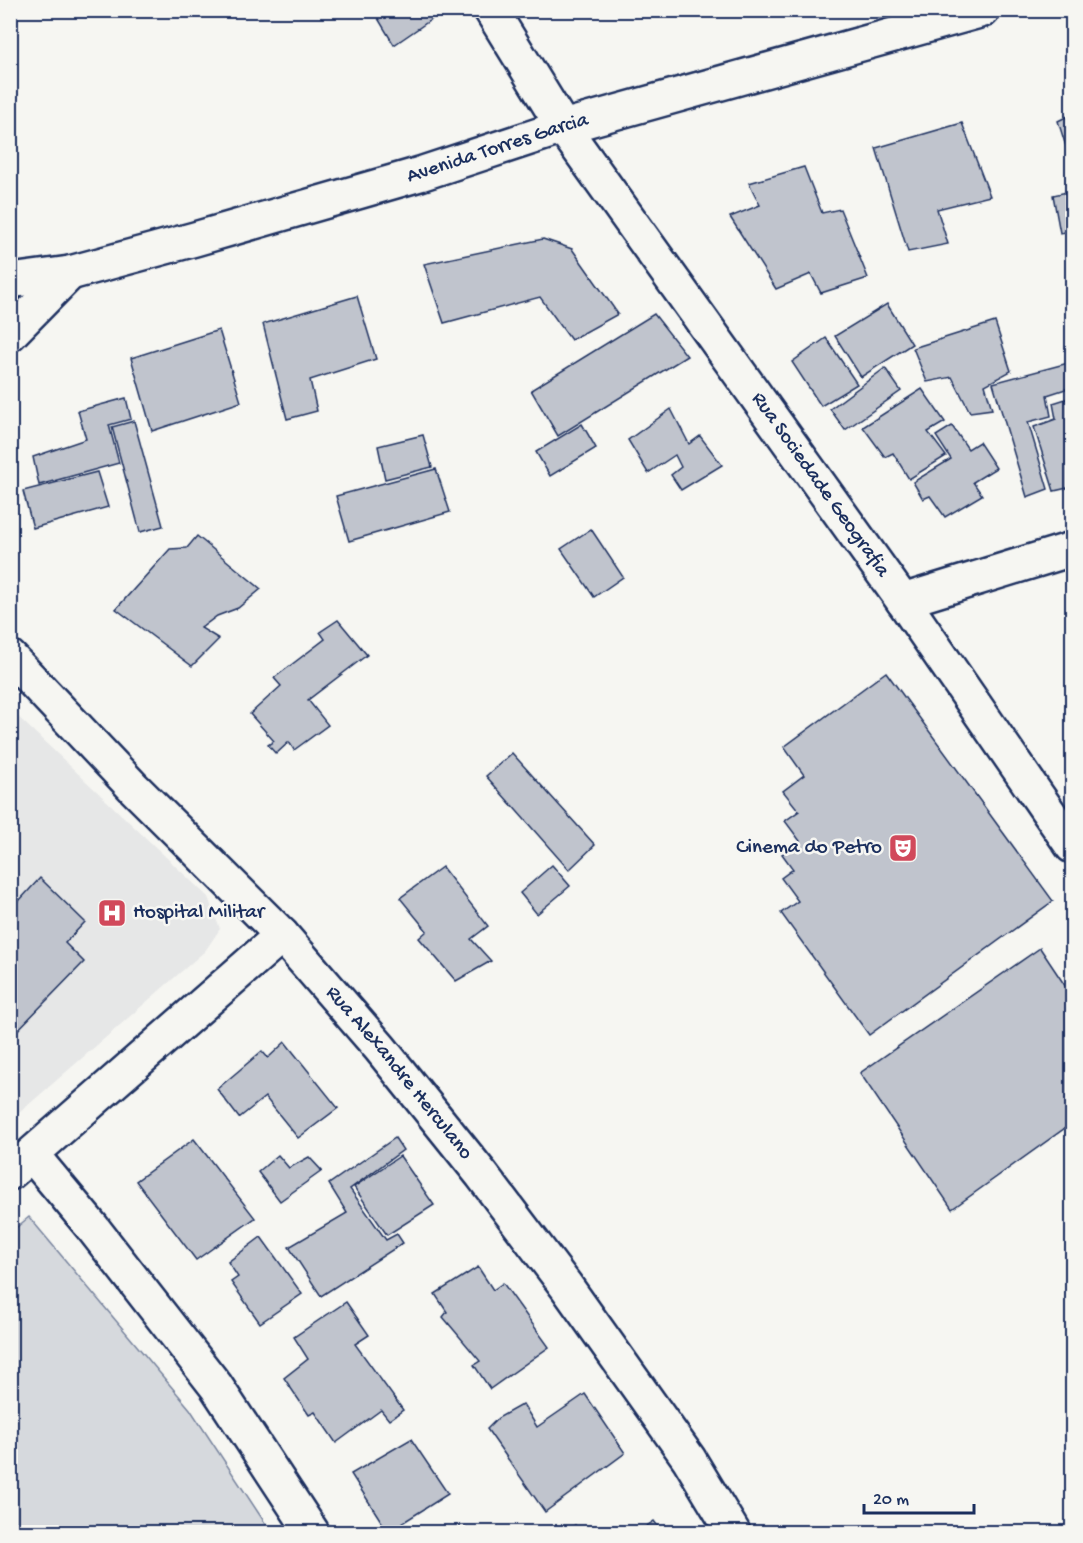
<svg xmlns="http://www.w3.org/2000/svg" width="1083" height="1543" font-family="'Gochi Hand',sans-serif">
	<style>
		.built { fill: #e6e7e7 }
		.green { fill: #d6d9dd; stroke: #78849e; stroke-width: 1.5 }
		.building { fill: #c0c4cd; stroke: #1b2f5e; stroke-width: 1.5 }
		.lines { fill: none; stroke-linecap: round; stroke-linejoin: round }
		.minor-casing { stroke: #1b2f5e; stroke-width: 38 }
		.major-casing { stroke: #1b2f5e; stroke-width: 38 }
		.minor { stroke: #f6f6f2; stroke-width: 33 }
		.major { stroke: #f6f6f2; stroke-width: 33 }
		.labels { text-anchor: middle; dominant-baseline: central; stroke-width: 5; stroke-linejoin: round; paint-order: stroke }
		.street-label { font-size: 21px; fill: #1b2f5e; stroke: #f6f6f2 }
		.poi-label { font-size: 21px; fill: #1b2f5e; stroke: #f6f6f2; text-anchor: end }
	</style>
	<rect width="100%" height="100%" fill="#f6f6f2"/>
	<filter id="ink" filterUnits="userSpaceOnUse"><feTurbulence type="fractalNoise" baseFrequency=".0167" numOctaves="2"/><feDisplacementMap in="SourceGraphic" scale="12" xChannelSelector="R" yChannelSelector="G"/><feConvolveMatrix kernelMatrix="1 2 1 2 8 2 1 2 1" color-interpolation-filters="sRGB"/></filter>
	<g filter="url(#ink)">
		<path class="built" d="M 10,709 L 208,897 L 220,929 L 205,951 L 11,1120 Z"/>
		<path class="green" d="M 29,1217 L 190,1409 L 271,1532 L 11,1532 L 11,1232 Z"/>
		<g class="building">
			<path d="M 373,10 L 445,10 L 394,45 Z"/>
			<path d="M 1072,114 L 1072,155 L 1069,156 L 1058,121 Z"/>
			<path d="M 962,123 L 990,196 L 937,209 L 948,244 L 908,252 L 876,148 Z"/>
			<path d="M 804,167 L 822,213 L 840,209 L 868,278 L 821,293 L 811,274 L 776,289 L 730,217 L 760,205 L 749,183 Z"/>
			<path d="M 1072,191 L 1072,231 L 1060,233 L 1053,195 Z"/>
			<path d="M 543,239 L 572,249 L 618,314 L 571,340 L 540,297 L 444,323 L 424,264 Z"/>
			<path d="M 357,296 L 376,359 L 310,380 L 317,411 L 287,419 L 263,324 Z"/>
			<path d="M 887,304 L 912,344 L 861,377 L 835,336 Z"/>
			<path d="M 654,314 L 687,356 L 558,436 L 531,390 Z"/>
			<path d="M 995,322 L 1011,371 L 985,385 L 992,409 L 970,412 L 952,377 L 927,382 L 913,348 Z"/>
			<path d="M 219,330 L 241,402 L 152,431 L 131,358 Z"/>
			<path d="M 826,338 L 857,384 L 821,406 L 792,362 Z"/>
			<path d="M 1072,362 L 1072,387 L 1047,395 L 1051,416 L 1028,422 L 1048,489 L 1027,497 L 993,383 Z"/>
			<path d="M 885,368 L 901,391 L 845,430 L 830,409 Z"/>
			<path d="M 922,389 L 945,422 L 928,432 L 946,456 L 909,479 L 893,453 L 885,457 L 863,427 Z"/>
			<path d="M 1072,397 L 1072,487 L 1054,491 L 1034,427 L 1056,419 L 1053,403 Z"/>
			<path d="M 126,398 L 131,419 L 109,425 L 119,463 L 39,485 L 33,457 L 86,439 L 78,411 Z"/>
			<path d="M 671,409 L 689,444 L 700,436 L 722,465 L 681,490 L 671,475 L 681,467 L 675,455 L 648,473 L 628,440 Z"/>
			<path d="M 134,421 L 163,526 L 140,532 L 112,427 Z"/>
			<path d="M 582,424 L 596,448 L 550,476 L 536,452 Z"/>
			<path d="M 952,426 L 968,449 L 979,442 L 996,468 L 973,482 L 982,495 L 945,517 L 930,496 L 923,499 L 913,482 L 951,459 L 936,436 Z"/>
			<path d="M 423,435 L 432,467 L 385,479 L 378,446 Z"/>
			<path d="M 436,469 L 450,512 L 349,541 L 336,496 Z"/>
			<path d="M 97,472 L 108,507 L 33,528 L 23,491 Z"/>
			<path d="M 591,529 L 623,577 L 594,597 L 561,549 Z"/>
			<path d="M 197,536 L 261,589 L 238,608 L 217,616 L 201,628 L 219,639 L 192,666 L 116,609 L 170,549 L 187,548 Z"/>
			<path d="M 338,620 L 367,655 L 308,700 L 328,725 L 294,750 L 289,742 L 276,754 L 268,745 L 274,741 L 250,714 L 281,686 L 274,678 L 325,639 L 320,632 Z"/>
			<path d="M 886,672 L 1053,901 L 869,1035 L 781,913 L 798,901 L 781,878 L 793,869 L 782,854 L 800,841 L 785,821 L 799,811 L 783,791 L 804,775 L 784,747 Z"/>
			<path d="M 512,753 L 595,845 L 569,870 L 486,776 Z"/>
			<path d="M 552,865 L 570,886 L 537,914 L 520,893 Z"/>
			<path d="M 442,867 L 488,926 L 471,939 L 491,961 L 456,981 L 419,938 L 427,931 L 400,898 Z"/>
			<path d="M 40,878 L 85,922 L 65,943 L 84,962 L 10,1038 L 10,892 L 19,901 Z"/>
			<path d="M 1040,948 L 1072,996 L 1072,1123 L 952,1209 L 860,1073 Z"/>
			<path d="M 285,1042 L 338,1108 L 298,1138 L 265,1097 L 239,1118 L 217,1089 L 262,1051 L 268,1058 Z"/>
			<path d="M 395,1138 L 403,1150 L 350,1189 L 386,1240 L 397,1234 L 403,1243 L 321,1296 L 289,1247 L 347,1213 L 329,1184 Z"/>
			<path d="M 194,1139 L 255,1218 L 196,1260 L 136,1181 Z"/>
			<path d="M 278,1155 L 289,1168 L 309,1157 L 322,1171 L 280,1201 L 258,1172 Z"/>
			<path d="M 400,1156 L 434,1205 L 387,1235 L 354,1187 Z"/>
			<path d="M 261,1237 L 302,1294 L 260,1323 L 231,1282 L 238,1277 L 228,1262 Z"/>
			<path d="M 478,1267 L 493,1290 L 503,1283 L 549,1347 L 490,1389 L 474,1365 L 480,1361 L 443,1317 L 447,1312 L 435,1294 Z"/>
			<path d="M 346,1302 L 369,1335 L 355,1344 L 403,1410 L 389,1420 L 381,1410 L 336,1443 L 315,1412 L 309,1415 L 284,1378 L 308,1359 L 294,1337 Z"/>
			<path d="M 585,1394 L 625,1453 L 545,1512 L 487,1429 L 498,1418 L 523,1404 L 537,1427 Z"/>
			<path d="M 411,1439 L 448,1494 L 388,1532 L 351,1474 Z"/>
			<path d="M 654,1521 L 662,1532 L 638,1532 Z"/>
			<path d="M 575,1525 L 580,1532 L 563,1532 Z"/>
		</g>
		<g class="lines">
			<g class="minor-casing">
				<g id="minor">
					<path id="s1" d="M 491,10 L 563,127 L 903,601 L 1072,846"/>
					<path d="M 903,601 L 1072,549"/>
					<path d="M 32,1155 L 92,1227 L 216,1386 L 312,1532"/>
					<path d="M 10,1173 L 282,935"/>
				</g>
			</g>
			<g class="major-casing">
				<g id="major">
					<path id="s2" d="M 10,281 L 70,273 L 195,239 L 420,174 L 563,127 L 983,10"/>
					<path d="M 10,334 L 70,273"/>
					<path id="s3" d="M 10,657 L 134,788 L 282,935 L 380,1048 L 482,1175 L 566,1286 L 689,1459 L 733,1532"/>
				</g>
			</g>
			<use href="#minor" class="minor"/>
			<use href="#major" class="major"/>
		</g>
	</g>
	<defs>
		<g id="theatre-square" transform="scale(1.5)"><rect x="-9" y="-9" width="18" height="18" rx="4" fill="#d1495b" stroke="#f6f6f2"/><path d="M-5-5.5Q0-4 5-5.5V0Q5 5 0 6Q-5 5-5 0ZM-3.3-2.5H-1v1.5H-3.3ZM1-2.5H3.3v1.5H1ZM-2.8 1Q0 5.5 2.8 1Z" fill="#fff"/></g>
		<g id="hospital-square" transform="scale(1.5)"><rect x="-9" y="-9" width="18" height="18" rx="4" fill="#d1495b" stroke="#f6f6f2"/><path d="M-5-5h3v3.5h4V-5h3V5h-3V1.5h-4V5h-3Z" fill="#fff"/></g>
	</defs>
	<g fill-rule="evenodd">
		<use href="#theatre-square" x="903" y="848"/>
		<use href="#hospital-square" x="112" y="913"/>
	</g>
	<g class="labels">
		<g class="street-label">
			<text stroke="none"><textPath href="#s2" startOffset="506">Avenida Torres Garcia</textPath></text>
			<text stroke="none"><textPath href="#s1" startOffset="578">Rua Sociedade Geografia</textPath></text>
			<text stroke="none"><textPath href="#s3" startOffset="570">Rua Alexandre Herculano</textPath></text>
		</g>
		<g class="poi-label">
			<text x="882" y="848">Cinema do Petro</text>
			<text x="133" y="913" text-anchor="start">Hospital Militar</text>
		</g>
	</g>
	<rect width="1083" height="1543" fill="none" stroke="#f6f6f2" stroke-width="36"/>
	<rect x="18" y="18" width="1047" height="1507" fill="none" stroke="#1b2f5e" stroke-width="2" filter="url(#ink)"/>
	<path d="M864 1504v9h110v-9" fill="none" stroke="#1b2f5e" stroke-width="3"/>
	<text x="873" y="1504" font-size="18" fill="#1b2f5e" stroke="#f6f6f2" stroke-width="4.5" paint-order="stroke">20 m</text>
</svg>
